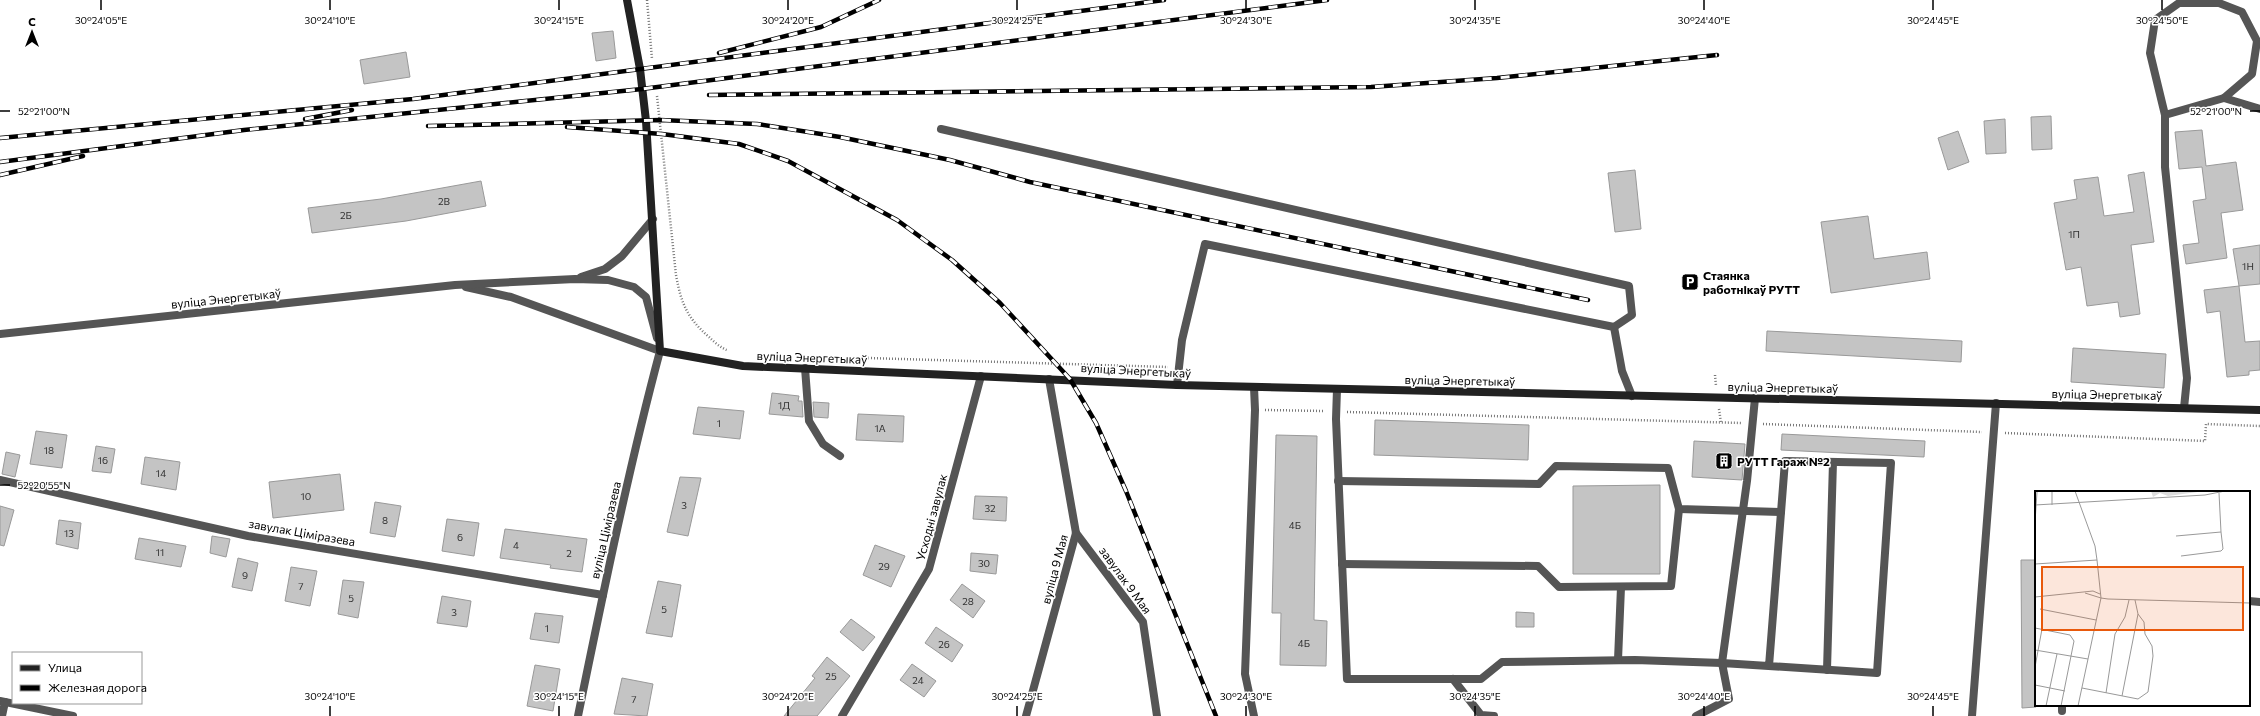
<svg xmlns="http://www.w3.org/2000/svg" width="2260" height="716" font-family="Commissioner,sans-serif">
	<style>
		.building { fill: #c4c4c4; stroke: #999 }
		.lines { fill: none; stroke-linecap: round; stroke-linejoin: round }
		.path { stroke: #777; stroke-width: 2.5; stroke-dasharray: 1 2; stroke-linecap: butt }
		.service { stroke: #555; stroke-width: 8 }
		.minor { stroke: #555; stroke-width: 8 }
		.tertiary { stroke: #555; stroke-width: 8 }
		.secondary { stroke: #222; stroke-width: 8 }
		.rail-casing { stroke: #000; stroke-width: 4.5 }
		.rail { stroke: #fff; stroke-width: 3; stroke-dasharray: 9; stroke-linecap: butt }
		.ticks { fill: none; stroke: #000; stroke-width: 1.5 }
		.labels { text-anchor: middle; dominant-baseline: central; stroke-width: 3; stroke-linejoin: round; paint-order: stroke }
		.number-label { font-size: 10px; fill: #313131 }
		.poi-label { font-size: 12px; font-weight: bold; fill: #000; stroke: #fff; text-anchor: start }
		.street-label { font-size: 12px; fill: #000; stroke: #fff }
		.inset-road { fill: none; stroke: #999; stroke-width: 1 }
		.view { fill: #e8590c; fill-opacity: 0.15; stroke: #e8590c; stroke-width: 2 }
		.inset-edge { fill: none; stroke: #000; stroke-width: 2 }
		.ticks-label { font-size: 10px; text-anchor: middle; fill: #000; stroke: #fff; stroke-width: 3; stroke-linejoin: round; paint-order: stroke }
	</style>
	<rect width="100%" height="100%" fill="#fff"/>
	<g class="building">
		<path d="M 613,31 L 616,58 L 596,61 L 592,33 Z"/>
		<path d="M 406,52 L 410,77 L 364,84 L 360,60 Z"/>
		<path d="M 2051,116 L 2052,149 L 2032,150 L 2031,117 Z"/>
		<path d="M 2005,119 L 2006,153 L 1986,154 L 1984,121 Z"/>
		<path d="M 2202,130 L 2206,166 L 2236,162 L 2243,210 L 2221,213 L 2227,258 L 2186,264 L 2183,245 L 2199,243 L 2193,201 L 2206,199 L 2202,167 L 2179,169 L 2175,132 Z"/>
		<path d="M 1958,131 L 1969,162 L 1948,170 L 1938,138 Z"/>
		<path d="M 1635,170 L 1641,229 L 1615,232 L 1608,173 Z"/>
		<path d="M 2144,172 L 2154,242 L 2131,245 L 2140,314 L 2120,317 L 2118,302 L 2087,306 L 2081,267 L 2066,270 L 2054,203 L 2077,199 L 2074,180 L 2098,177 L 2104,216 L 2134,212 L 2128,175 Z"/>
		<path d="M 481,181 L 486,206 L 406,221 L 312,233 L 308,208 L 381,199 Z"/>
		<path d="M 1868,216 L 1874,259 L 1927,252 L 1930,279 L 1831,293 L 1821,222 Z"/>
		<path d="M 2260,245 L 2260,284 L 2239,286 L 2233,249 Z"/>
		<path d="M 2239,286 L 2245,342 L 2260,341 L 2260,370 L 2249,371 L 2249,375 L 2227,377 L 2220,311 L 2207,313 L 2204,290 Z"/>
		<path d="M 1767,331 L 1962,341 L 1961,362 L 1766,351 Z"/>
		<path d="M 2073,348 L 2166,354 L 2164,388 L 2071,382 Z"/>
		<path d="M 772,393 L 799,396 L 798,401 L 802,401 L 803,417 L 769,414 Z"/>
		<path d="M 813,402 L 829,403 L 828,418 L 814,417 Z"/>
		<path d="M 698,407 L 744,411 L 740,439 L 693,434 Z"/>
		<path d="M 858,414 L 904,416 L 903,442 L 856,440 Z"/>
		<path d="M 1375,420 L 1529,425 L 1528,460 L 1374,455 Z"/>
		<path d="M 36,431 L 67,435 L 62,468 L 30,464 Z"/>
		<path d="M 1782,434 L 1925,441 L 1924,457 L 1781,450 Z"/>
		<path d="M 1276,435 L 1317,436 L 1314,620 L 1327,621 L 1326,666 L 1280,665 L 1281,613 L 1272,613 Z"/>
		<path d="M 1694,441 L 1745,444 L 1742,480 L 1692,477 Z"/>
		<path d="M 96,446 L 115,449 L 111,473 L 92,471 Z"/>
		<path d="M 6,452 L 20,455 L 15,477 L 2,474 Z"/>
		<path d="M 145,457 L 180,462 L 176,490 L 141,484 Z"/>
		<path d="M 340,474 L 344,510 L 273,518 L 269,482 Z"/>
		<path d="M 680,477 L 701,478 L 688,536 L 667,532 Z"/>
		<path d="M 1660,485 L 1660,574 L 1573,574 L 1573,486 Z"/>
		<path d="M 975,496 L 1007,497 L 1006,521 L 973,519 Z"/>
		<path d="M 375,502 L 401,506 L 395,537 L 370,533 Z"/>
		<path d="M 0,506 L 14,510 L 4,546 L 0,545 Z"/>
		<path d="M 447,519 L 479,523 L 474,556 L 442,551 Z"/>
		<path d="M 59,520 L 81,523 L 78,549 L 56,544 Z"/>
		<path d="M 505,529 L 587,539 L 582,572 L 550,568 L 551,565 L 500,558 Z"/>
		<path d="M 212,536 L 230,539 L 226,557 L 210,553 Z"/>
		<path d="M 139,538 L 186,546 L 181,567 L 135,559 Z"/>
		<path d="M 875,545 L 905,556 L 891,587 L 863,575 Z"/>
		<path d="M 971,553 L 998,555 L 996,574 L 970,571 Z"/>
		<path d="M 238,558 L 258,563 L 252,591 L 232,587 Z"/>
		<path d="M 2021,560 L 2036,560 L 2036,707 L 2022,708 Z"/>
		<path d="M 291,567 L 317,571 L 310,606 L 285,601 Z"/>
		<path d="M 343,580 L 364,582 L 358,618 L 338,614 Z"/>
		<path d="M 658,581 L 681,585 L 672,637 L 646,633 Z"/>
		<path d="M 962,584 L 985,601 L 973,618 L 950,600 Z"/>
		<path d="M 442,596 L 471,601 L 467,627 L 437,623 Z"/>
		<path d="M 1516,612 L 1534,613 L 1534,627 L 1516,627 Z"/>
		<path d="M 535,613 L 563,616 L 559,643 L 530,639 Z"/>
		<path d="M 851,619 L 875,637 L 863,651 L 840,632 Z"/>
		<path d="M 936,627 L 963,645 L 952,662 L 925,643 Z"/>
		<path d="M 827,657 L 850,676 L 817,716 L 784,716 L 815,678 L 812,676 Z"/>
		<path d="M 912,664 L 936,681 L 924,697 L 900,680 Z"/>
		<path d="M 535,665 L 560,669 L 553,711 L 527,706 Z"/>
		<path d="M 622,678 L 653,684 L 647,716 L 614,714 Z"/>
	</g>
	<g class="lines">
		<g class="path">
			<path d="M 647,0 L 652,59"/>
			<path d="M 657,96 L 676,275 C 681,303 687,318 709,337 C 714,342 721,348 727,350"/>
			<path d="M 868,358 L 1168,367"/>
			<path d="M 1715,375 L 1716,386"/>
			<path d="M 1719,409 L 1721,423"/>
			<path d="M 1265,410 L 1324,411"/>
			<path d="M 1347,412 L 1742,423"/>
			<path d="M 1763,424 L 1982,432"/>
			<path d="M 2005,433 L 2205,441 L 2206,424 L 2260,426"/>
		</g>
		<g class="service">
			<path d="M 2224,98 L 2260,109"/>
			<path d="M 2165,115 L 2150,53 L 2155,20 L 2179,3 L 2219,3 L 2242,12 L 2257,41 L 2252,74 L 2224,98 L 2165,115 L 2165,167 L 2187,378 L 2184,408"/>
			<path d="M 941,129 L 1629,286 L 1632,315 L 1614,327"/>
			<path d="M 805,368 L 809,421 L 823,444 L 840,456"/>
			<path d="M 1177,385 L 1182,340 L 1205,244 L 1614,327 L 1622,371 L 1632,396"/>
			<path d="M 1254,387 L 1255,410 L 1245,674 L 1254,716"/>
			<path d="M 1337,389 L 1336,419 L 1347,679 L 1481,679 L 1502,662 L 1635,660 L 1722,663 L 1747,481 L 1755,398"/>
			<path d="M 1338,481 L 1539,484 L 1556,466 L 1668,468 L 1679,509 L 1781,512"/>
			<path d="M 1342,564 L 1538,566 L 1559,587 L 1671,586 L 1679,509"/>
			<path d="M 2249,601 L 2260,602"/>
			<path d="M 1618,660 L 1621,587"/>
			<path d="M 1827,670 L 1833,462"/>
			<path d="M 1453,679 L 1481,715 L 1494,716"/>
			<path d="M 2062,705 L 2062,711"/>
			<path d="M 1696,716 L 1729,699 L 1722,663 L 1877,673 L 1891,463 L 1785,461 L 1769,666"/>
			<path d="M 1972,716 L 1996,403"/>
		</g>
		<g class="minor">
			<path d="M 581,277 L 605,269 L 622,256 L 653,219"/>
			<path d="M 466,287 L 511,297 L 660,351"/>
			<path d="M 0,334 L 455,285 L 575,279 L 608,280 L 634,287 L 646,297 L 657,338"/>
			<path d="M 0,480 L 248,536 L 603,595"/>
			<path d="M 1076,533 L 1143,622 L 1157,716"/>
			<path d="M 0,701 L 73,716"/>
			<path d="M 2,716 L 5,702"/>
			<path d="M 842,716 L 929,569 L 981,376"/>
			<path d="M 1026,716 L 1076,533 L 1049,379"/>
		</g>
		<path class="tertiary" d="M 578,716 C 603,594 628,471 660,351"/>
		<path class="secondary" d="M 627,0 L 640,69 L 646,121 L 660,351 L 743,366 L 1177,385 L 2260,410"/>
		<g class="rail-casing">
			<g id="rail">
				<path d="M 719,53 L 821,27 L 879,0"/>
				<path d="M 709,95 L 1371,87 L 1497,78 L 1717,55"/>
				<path d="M 305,119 L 352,110"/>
				<path d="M 428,126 L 660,120 L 757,124 L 840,137 L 950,160 L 1030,182 L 1588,300"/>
				<path d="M 567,127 L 662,134 L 739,144 L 788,161 L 897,220 L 952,260 L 1000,303 L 1070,379 L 1096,423 L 1126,491 L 1216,716"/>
				<path d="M 0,138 L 413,99 L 1164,0"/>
				<path d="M 0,162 L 244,130 L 642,89 L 1327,0"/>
				<path d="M 0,175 L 83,156"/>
			</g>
		</g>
		<use href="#rail" class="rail"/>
	</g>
	<path class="ticks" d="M 101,0 L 101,10M 330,0 L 330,10M 559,0 L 559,10M 788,0 L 788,10M 1017,0 L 1017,10M 1246,0 L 1246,10M 1475,0 L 1475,10M 1704,0 L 1704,10M 1933,0 L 1933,10M 2162,0 L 2162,10M 0,111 L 10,111M 2250,111 L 2260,111M 0,485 L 10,485M 330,706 L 330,716M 559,706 L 559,716M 788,706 L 788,716M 1017,706 L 1017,716M 1246,706 L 1246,716M 1475,706 L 1475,716M 1704,706 L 1704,716M 1933,706 L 1933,716"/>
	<defs>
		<g id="parking-square" transform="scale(0.9)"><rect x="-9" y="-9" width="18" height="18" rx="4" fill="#000" stroke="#fff"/><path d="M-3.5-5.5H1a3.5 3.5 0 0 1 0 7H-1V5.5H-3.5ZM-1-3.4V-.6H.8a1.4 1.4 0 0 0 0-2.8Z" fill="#fff"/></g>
		<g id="building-square" transform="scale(0.9)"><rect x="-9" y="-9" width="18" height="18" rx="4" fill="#000" stroke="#fff"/><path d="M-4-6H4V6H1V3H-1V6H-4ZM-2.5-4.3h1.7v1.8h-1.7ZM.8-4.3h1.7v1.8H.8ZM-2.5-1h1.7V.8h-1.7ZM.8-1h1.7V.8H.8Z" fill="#fff"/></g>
	</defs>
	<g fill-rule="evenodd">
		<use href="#parking-square" x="1690" y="282"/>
		<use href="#building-square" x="1724" y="461"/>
	</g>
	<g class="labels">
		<g class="number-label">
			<text x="444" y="201">2В</text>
			<text x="346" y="215">2Б</text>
			<text x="2074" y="234">1П</text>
			<text x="2248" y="266">1Н</text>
			<text x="784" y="405">1Д</text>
			<text x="719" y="423">1</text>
			<text x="880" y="428">1А</text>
			<text x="49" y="450">18</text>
			<text x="103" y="460">16</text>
			<text x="161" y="473">14</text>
			<text x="306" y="496">10</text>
			<text x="684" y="505">3</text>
			<text x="990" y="508">32</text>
			<text x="385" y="520">8</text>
			<text x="1295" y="525">4Б</text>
			<text x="69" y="533">13</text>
			<text x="460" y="537">6</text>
			<text x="516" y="545">4</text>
			<text x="160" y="552">11</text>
			<text x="569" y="553">2</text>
			<text x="984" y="563">30</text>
			<text x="884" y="566">29</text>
			<text x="245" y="575">9</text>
			<text x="301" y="586">7</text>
			<text x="351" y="598">5</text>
			<text x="968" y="601">28</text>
			<text x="664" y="609">5</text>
			<text x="454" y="612">3</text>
			<text x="547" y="628">1</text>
			<text x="1304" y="643">4Б</text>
			<text x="944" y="644">26</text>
			<text x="831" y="676">25</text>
			<text x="918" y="680">24</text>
			<text x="634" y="699">7</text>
		</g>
		<g class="poi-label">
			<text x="1703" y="275">Стаянка<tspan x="1703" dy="14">работнікаў РУТТ</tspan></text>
			<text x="1737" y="461">РУТТ Гараж №2</text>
		</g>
		<g class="street-label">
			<text transform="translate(226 298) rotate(-6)">вуліца Энергетыкаў</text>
			<text transform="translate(812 357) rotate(2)">вуліца Энергетыкаў</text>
			<text transform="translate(1136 370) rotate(3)">вуліца Энергетыкаў</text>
			<text transform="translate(1460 380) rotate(1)">вуліца Энергетыкаў</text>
			<text transform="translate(1783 387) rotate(1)">вуліца Энергетыкаў</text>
			<text transform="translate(2107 394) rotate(1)">вуліца Энергетыкаў</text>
			<text transform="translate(931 517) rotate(-75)">Усходні завулак</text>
			<text transform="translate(605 530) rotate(-77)">вуліца Ціміразева</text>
			<text transform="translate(302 532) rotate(10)">завулак Ціміразева</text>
			<text transform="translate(1054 569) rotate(-75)">вуліца 9 Мая</text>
			<text transform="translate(1126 580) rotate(54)">завулак 9 Мая</text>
		</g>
	</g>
	<g transform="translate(2035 491)">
		<rect width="215" height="215" fill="#fff"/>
		<path d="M 116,0 L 170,0 L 133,5 L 125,2 L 118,6 Z" fill="#dcdcdc"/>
		<path class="inset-road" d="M 17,0 L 17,14M 40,0 L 60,55 L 62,69M 0,14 L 170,4 L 190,0M 0,31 L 2,1M 141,45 L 186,41 L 184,2M 146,65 L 186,60 L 188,58 L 186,41M 0,73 L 62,69 L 66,107 L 73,108 L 215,112M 50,102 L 66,107M 0,106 L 58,100 L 65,103M 5,118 L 61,129M 0,137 L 35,144 L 39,150 L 26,215M 0,159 L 53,168M 0,176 L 7,138M 0,194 L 30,200M 47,197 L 103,208 L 113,201 L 118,165 L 117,155 L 110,143 L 109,131 L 103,123M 71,202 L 80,143 L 90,126 L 94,109M 87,205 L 103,123 L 100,109M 11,215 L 22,163M 43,215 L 66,107"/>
		<path class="view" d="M 7,76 L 208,76 L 208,139 L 7,139 Z"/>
		<rect width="215" height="215" class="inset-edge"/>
	</g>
	<g class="ticks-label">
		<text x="101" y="24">30°24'05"E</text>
		<text x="330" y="24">30°24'10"E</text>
		<text x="559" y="24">30°24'15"E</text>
		<text x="788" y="24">30°24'20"E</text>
		<text x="1017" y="24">30°24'25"E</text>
		<text x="1246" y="24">30°24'30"E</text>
		<text x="1475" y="24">30°24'35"E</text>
		<text x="1704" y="24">30°24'40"E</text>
		<text x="1933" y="24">30°24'45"E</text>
		<text x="2162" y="24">30°24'50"E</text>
		<text x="44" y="115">52°21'00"N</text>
		<text x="2216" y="115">52°21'00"N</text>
		<text x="44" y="489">52°20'55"N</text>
		<text x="330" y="700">30°24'10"E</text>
		<text x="559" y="700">30°24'15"E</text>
		<text x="788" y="700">30°24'20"E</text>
		<text x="1017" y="700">30°24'25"E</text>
		<text x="1246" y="700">30°24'30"E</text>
		<text x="1475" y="700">30°24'35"E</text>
		<text x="1704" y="700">30°24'40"E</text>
		<text x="1933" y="700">30°24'45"E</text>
	</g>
	<rect x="12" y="652" width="130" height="52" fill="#ffffff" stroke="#999999"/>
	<rect x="20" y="665" width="20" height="6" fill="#222222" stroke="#999999"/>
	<text x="48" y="672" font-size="12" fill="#000000">Улица</text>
	<rect x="20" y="685" width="20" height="6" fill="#000000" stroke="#999999"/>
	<text x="48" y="692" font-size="12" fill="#000000">Железная дорога</text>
	<g transform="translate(32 32)" stroke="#ffffff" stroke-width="3" paint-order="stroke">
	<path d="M0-3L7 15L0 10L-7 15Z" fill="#000000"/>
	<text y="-6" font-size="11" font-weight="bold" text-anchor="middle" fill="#000000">С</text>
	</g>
</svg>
